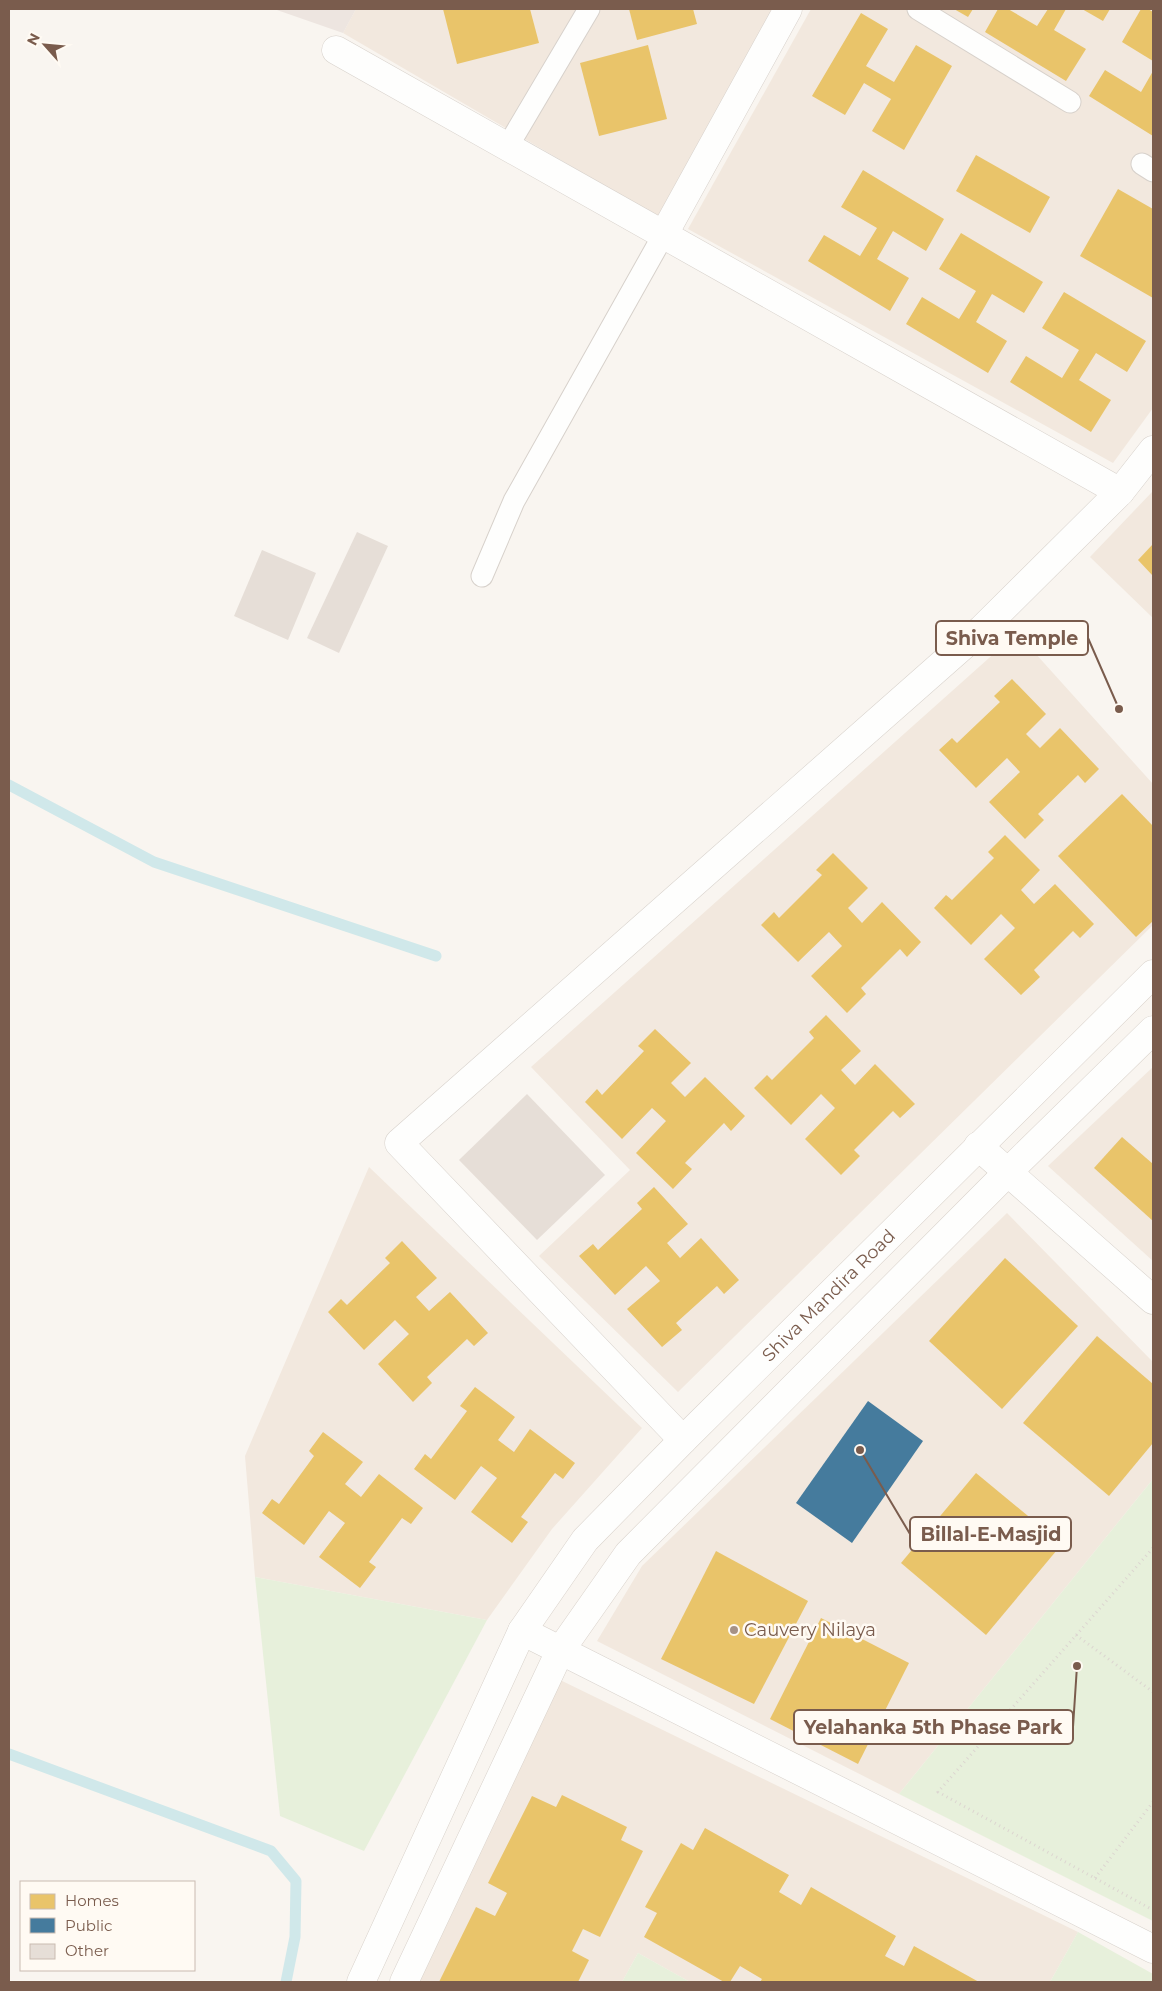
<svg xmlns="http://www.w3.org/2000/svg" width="1162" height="1991" font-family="Montserrat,sans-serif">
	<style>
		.residential { fill: #f2e8de }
		.industrial { fill: #ede5e0 }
		.green { fill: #e7f0db }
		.homes { fill: #e9c46a }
		.public { fill: #457b9d }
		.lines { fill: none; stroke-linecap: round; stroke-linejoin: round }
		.stream { stroke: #d0e8ea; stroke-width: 11 }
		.building { fill: #e6ded7 }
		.lane-casing { stroke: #d7d1cb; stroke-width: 23 }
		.street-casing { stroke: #d7d1cb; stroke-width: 29 }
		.secondary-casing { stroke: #d9d2cb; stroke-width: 29 }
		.path { stroke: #dcd5d0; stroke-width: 3; stroke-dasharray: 1 4; stroke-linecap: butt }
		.lane { stroke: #fefefd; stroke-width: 21 }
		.street { stroke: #fefefd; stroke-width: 28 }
		.secondary { stroke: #fefefd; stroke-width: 28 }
		.poi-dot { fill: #a69286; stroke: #fffaf3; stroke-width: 2 }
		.labels { text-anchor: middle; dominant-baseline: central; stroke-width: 5; stroke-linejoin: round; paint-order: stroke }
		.street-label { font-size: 18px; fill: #7a5c4d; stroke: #fffaf3 }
		.poi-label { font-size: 18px; fill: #7a5c4d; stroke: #fffaf3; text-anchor: start }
		.leader { fill: none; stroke: #7a5c4d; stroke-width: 2 }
		.callout-dot { fill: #7a5c4d; stroke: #fffaf3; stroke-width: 2 }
		.callout { fill: #fffaf3; stroke: #7a5c4d; stroke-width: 2 }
		.callout-label { font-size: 19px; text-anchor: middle; font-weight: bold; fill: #7a5c4d }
	</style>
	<rect width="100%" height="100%" fill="#f9f5f0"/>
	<g class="residential">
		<path d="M 356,9 L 777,9 L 660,218 L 343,33 Z"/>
		<path d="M 811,9 L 1153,9 L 1153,408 L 1113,463 L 688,229 Z"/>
		<path d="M 1153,491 L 1153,618 L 1090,557 Z"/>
		<path d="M 1017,633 L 1153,784 L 1153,925 L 678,1392 L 539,1256 L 630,1170 L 531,1067 Z"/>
		<path d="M 1153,1067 L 1153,1261 L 1048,1166 Z"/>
		<path d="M 369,1167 L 642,1428 L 552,1529 L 487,1620 L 255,1577 L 245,1456 Z"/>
		<path d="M 1007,1213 L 1153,1362 L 1153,1479 L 899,1794 L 597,1641 L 642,1566 Z"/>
		<path d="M 554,1677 L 1078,1932 L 1050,1982 L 690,1982 L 638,1953 L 622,1982 L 413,1982 Z"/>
	</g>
	<path class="industrial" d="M 274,9 L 356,9 L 343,33 Z"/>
	<g class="green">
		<path d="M 1153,1479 L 1153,1921 L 899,1794 Z"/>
		<path d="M 255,1577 L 487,1620 L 364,1851 L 280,1816 Z"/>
		<path d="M 1078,1932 L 1153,1974 L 1153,1982 L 1050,1982 Z"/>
		<path d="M 638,1953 L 690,1982 L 622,1982 Z"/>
	</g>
	<g class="homes">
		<path d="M 443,9 L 530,9 L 539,43 L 457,64 Z"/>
		<path d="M 629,9 L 693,9 L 697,24 L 637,40 Z"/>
		<path d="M 954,9 L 973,9 L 968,17 Z"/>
		<path d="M 998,9 L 1008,9 L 1037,26 L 1048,9 L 1066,9 L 1054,30 L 1086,49 L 1066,81 L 985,32 Z"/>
		<path d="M 1082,9 L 1110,9 L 1103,21 Z"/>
		<path d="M 1141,9 L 1148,9 L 1153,12 L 1153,61 L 1122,42 Z"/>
		<path d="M 861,13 L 888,29 L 866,66 L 894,82 L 916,45 L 952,66 L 904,150 L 872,131 L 891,99 L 864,83 L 845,115 L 812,96 Z"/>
		<path d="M 648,45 L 667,119 L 599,136 L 580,63 Z"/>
		<path d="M 1105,70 L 1141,92 L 1153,71 L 1153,136 L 1089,96 Z"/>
		<path d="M 976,155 L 1050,197 L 1030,233 L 956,191 Z"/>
		<path d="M 863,170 L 944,219 L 926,251 L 893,231 L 877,259 L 909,278 L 890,311 L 808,261 L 824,235 L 860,256 L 877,228 L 841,207 Z"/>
		<path d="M 1118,189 L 1153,209 L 1153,298 L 1080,256 Z"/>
		<path d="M 961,233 L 1043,282 L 1024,313 L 992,294 L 976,322 L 1007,341 L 988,373 L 906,324 L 922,297 L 959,319 L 976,291 L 939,269 Z"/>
		<path d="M 1064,292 L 1146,341 L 1127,372 L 1096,353 L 1079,380 L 1111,400 L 1091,432 L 1010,382 L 1026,356 L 1062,378 L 1079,350 L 1042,328 Z"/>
		<path d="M 1153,544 L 1153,576 L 1138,560 Z"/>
		<path d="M 1012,679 L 1046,714 L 1026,734 L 1040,748 L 1060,728 L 1099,769 L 1085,783 L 1078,775 L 1038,814 L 1044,820 L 1025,839 L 989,802 L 1020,772 L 1007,758 L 976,788 L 939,750 L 952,738 L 957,743 L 1000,702 L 994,696 Z"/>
		<path d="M 1122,794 L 1153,826 L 1153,921 L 1136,937 L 1058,856 Z"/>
		<path d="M 1005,835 L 1040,870 L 1021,890 L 1034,904 L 1055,884 L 1094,924 L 1080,938 L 1073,931 L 1034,970 L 1040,977 L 1021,995 L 984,959 L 1015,928 L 1001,914 L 971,945 L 934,908 L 946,895 L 952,900 L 994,858 L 988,852 Z"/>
		<path d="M 833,853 L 868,888 L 848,908 L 862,923 L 882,902 L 921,942 L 907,957 L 900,949 L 861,988 L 866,994 L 847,1013 L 811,976 L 842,946 L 829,932 L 798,962 L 761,925 L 774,912 L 779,918 L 822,875 L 816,870 Z"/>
		<path d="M 826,1015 L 861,1051 L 841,1070 L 855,1085 L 875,1064 L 915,1104 L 900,1118 L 893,1111 L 854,1150 L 860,1156 L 841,1175 L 805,1139 L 835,1108 L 821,1094 L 791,1125 L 754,1088 L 767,1075 L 772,1080 L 814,1038 L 809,1032 Z"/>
		<path d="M 655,1029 L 691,1063 L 671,1083 L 685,1097 L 705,1077 L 745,1116 L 731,1131 L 724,1123 L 685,1163 L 692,1169 L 673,1189 L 636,1153 L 666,1121 L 652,1108 L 622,1139 L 585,1102 L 597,1089 L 602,1095 L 644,1051 L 638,1046 Z"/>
		<path d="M 1122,1137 L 1153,1164 L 1153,1221 L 1094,1168 Z"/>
		<path d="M 654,1187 L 688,1224 L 667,1243 L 680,1258 L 701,1238 L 739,1280 L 724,1294 L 717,1286 L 676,1323 L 682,1330 L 662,1347 L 627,1309 L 660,1281 L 646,1266 L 615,1295 L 579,1256 L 593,1244 L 598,1250 L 642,1209 L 637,1203 Z"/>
		<path d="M 402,1241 L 437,1278 L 416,1297 L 429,1311 L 450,1292 L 488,1333 L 474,1346 L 467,1339 L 427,1377 L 432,1383 L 413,1402 L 378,1364 L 409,1334 L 395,1320 L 364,1350 L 328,1312 L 341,1299 L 347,1305 L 390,1263 L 385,1258 Z"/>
		<path d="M 1005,1258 L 1078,1326 L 1002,1409 L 929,1341 Z"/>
		<path d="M 1097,1336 L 1153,1384 L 1153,1443 L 1109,1496 L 1023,1423 Z"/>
		<path d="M 475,1387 L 515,1417 L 498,1440 L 514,1452 L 530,1429 L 575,1463 L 563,1479 L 555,1473 L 521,1517 L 528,1522 L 512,1543 L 471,1512 L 497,1478 L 481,1466 L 455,1500 L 414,1469 L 425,1454 L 431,1459 L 467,1411 L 460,1406 Z"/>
		<path d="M 323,1432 L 363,1462 L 345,1484 L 361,1497 L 379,1474 L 423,1508 L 411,1524 L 402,1518 L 369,1562 L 376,1567 L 360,1588 L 319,1557 L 345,1523 L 329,1511 L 304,1545 L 262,1513 L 272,1499 L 279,1504 L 314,1456 L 309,1451 Z"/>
		<path d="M 976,1473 L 1062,1544 L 986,1635 L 901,1563 Z"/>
		<path d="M 716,1551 L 808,1601 L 754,1704 L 661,1659 Z"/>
		<path d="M 821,1618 L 909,1663 L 858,1764 L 770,1719 Z"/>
		<path d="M 562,1795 L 627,1827 L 621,1840 L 643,1851 L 600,1937 L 583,1929 L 572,1951 L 589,1960 L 578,1982 L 439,1982 L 476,1907 L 495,1916 L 507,1893 L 488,1883 L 532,1796 L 556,1807 Z"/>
		<path d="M 705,1828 L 789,1875 L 779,1892 L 801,1905 L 811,1887 L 896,1936 L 885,1956 L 904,1966 L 914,1946 L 979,1982 L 760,1982 L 762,1979 L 740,1966 L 730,1982 L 724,1982 L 644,1937 L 657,1913 L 645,1907 L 681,1843 L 693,1850 Z"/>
	</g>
	<path class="public" d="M 868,1401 L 923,1441 L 852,1543 L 796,1503 Z"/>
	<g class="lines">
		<g class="stream">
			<path d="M 9,785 L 154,862 L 436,956"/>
			<path d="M 9,1754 L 271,1851 L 296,1881 L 295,1937 L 286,1982"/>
		</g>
	</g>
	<g class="building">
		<path d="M 357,532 L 388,546 L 339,653 L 307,638 Z"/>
		<path d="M 262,550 L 316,573 L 288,640 L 234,616 Z"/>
		<path d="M 527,1094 L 605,1175 L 537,1240 L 459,1160 Z"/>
	</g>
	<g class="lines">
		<g class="lane-casing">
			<g id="lane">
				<path d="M 918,9 L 1070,102"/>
				<path d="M 508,146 L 589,9"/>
				<path d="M 1142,164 L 1153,171"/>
				<path d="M 482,576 L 514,501 L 664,234"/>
			</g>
		</g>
		<g class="street-casing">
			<g id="street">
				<path d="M 336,50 L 1120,492"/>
				<path d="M 664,234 L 788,9"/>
				<path d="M 978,1146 L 1153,1300"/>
				<path d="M 683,1440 L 399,1143 L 982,629 L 1120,492 L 1153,450"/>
				<path d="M 522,1631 L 1153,1949"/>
			</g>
		</g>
		<g class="secondary-casing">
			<g id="secondary">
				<path id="s1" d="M 361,1982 L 522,1631 L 585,1540 L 683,1440 L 1153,974"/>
				<path d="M 404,1982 L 560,1651 L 628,1554 L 1008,1172 L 1153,1030"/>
			</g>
		</g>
		<g class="path">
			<path d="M 1153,1548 L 938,1792 L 1153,1910"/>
			<path d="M 1076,1635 L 1153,1692"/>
			<path d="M 1095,1878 L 1153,1802"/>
		</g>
		<use href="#lane" class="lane"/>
		<use href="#street" class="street"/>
		<use href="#secondary" class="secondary"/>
	</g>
	<circle class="poi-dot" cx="734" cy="1630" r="5"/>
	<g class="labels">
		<g class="street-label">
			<text stroke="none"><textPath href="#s1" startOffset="842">Shiva Mandira Road</textPath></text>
		</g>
		<g class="poi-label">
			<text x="744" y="1630">Cauvery Nilaya</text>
		</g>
	</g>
	<path class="leader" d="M1119 709L1088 638M860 1450L910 1534M1077 1666L1073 1727"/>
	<g class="callout-dot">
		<circle cx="1119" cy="709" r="5"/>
		<circle cx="860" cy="1450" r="5"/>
		<circle cx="1077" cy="1666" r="5"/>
	</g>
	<g class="callout">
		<rect x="936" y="621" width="152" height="34" rx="5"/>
		<rect x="910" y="1517" width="161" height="34" rx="5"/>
		<rect x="794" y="1710" width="279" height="34" rx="5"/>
	</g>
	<g class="callout-label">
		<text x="1012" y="645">Shiva Temple</text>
		<text x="991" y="1541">Billal-E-Masjid</text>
		<text x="933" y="1734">Yelahanka 5th Phase Park</text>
	</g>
	<rect width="1162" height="1991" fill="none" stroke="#7a5c4d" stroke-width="20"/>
	<rect x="20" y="1881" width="175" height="90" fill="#fffaf3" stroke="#cabbb1"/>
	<rect x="30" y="1894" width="25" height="15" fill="#e9c46a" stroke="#cabbb1"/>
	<text x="65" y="1906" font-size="15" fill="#7a5c4d">Homes</text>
	<rect x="30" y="1918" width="25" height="15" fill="#457b9d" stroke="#cabbb1"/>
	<text x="65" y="1931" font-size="15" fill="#7a5c4d">Public</text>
	<rect x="30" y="1944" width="25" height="15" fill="#e6ded7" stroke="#cabbb1"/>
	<text x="65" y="1956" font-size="15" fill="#7a5c4d">Other</text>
	<g transform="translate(45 45) rotate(297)" stroke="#fffaf3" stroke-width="4" paint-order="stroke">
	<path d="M0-4L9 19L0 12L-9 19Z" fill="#7a5c4d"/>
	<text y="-8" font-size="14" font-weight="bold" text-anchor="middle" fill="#7a5c4d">N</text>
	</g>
</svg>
